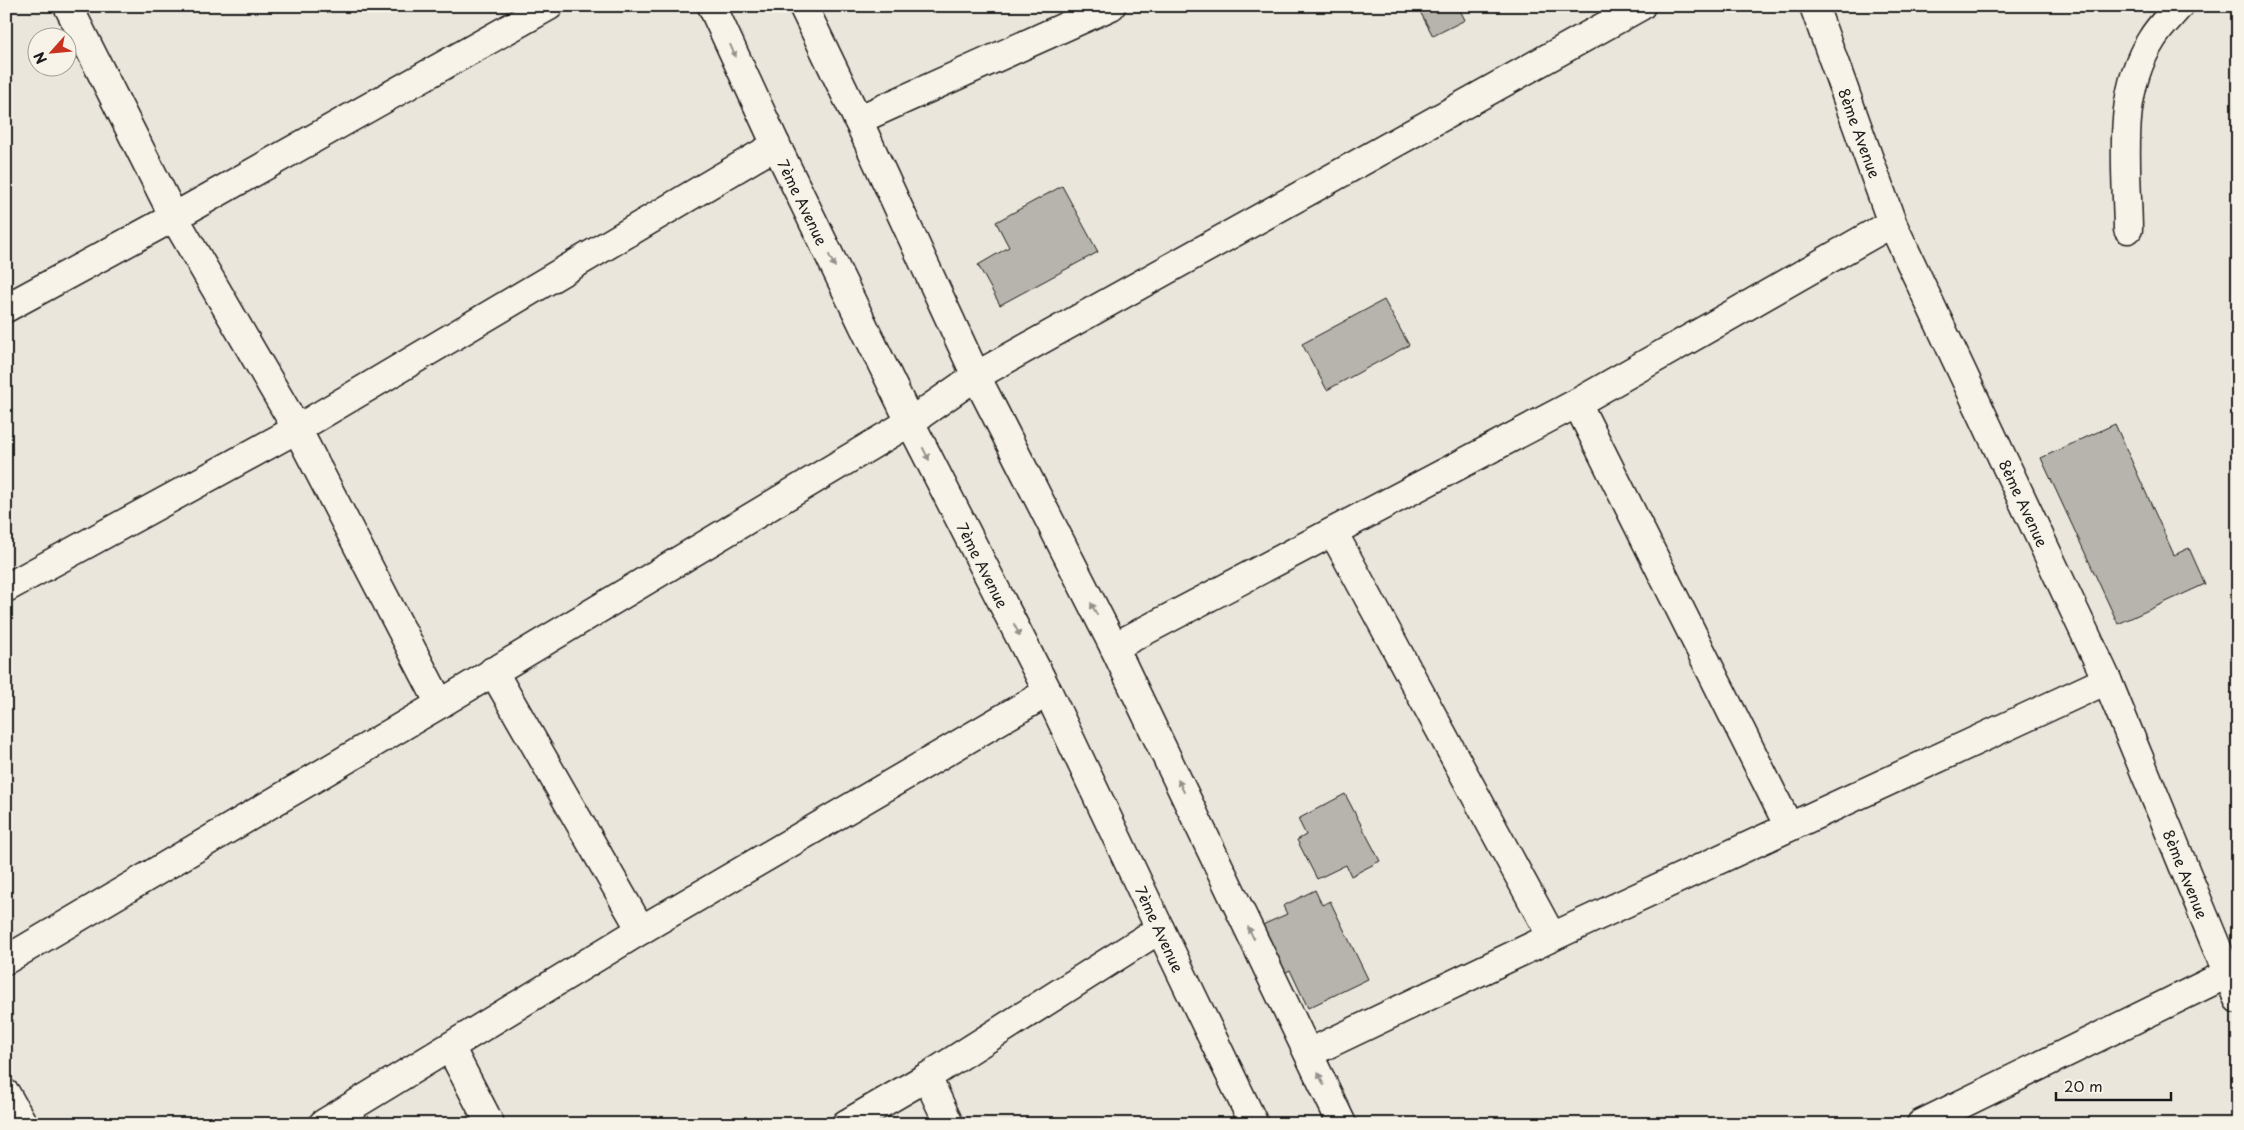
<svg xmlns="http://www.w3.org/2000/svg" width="2244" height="1130" font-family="'Playpen Sans',sans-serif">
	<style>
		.building { fill: #b6b4ac; stroke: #1c1c1c }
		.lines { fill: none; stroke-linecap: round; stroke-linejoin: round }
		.street-casing { stroke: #1c1c1c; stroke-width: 31 }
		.secondary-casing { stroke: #1c1c1c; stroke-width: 31 }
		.street { stroke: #f7f3e8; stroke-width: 28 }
		.secondary { stroke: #f7f3e8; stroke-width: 28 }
		.oneway { fill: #94928c }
		.labels { text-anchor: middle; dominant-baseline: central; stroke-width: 4.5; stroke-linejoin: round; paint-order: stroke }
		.street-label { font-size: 15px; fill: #1c1c1c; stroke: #f7f3e8 }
	</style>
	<rect width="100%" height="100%" fill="#eae6dc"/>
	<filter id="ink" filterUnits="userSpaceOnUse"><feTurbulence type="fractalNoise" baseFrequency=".02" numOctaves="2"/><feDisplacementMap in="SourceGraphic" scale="10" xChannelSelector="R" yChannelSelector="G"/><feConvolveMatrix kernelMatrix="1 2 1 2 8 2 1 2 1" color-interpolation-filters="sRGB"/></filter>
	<g filter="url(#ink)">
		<g class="building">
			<path d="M 1417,6 L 1458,6 L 1465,20 L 1433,36 Z"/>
			<path d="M 1062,186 L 1098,252 L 1000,305 L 978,265 L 1009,247 L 996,222 Z"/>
			<path d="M 1384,300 L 1409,345 L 1327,390 L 1302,344 Z"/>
			<path d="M 2115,424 L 2174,555 L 2189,548 L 2205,584 L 2118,624 L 2041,458 Z"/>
			<path d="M 1345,794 L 1380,861 L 1351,876 L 1346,865 L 1317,879 L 1297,840 L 1306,835 L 1298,819 Z"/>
			<path d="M 1315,890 L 1322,905 L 1330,901 L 1368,979 L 1308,1008 L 1290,970 L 1281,975 L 1258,927 L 1287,914 L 1283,906 Z"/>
		</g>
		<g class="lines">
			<g class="street-casing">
				<g id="street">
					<path d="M 68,6 L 174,217 L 297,429 L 440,704"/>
					<path d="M 1814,6 L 1892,223 L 2107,680 L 2238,999"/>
					<path d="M 858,120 L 1111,6"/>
					<path d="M 2128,229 C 2127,167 2116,94 2152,39 C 2159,27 2170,17 2179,6"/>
					<path d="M 6,308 L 174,217 L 549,6"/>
					<path d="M 1577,403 L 1789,827"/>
					<path d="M 1333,532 L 1552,937"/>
					<path d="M 6,588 L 297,429 L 776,145"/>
					<path d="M 1114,647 L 1577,403 L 1892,223"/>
					<path d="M 493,671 L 641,930"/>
					<path d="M 6,960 L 440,704 L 910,422 L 976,376 L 1641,6"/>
					<path d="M 450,1047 L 490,1124"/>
					<path d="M 1309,1053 L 1552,937 L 2107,680"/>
					<path d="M 927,1077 L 949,1124"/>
					<path d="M 6,1094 L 23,1124"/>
					<path d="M 323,1124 L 641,930 L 1048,692"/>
					<path d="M 846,1124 L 927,1077 L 1160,929"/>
					<path d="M 1921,1124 L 2227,974"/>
				</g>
			</g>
			<g class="secondary-casing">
				<g id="secondary">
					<path d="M 712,6 L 776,145 L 910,422 L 1048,692 L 1160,929 L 1254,1124"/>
					<path d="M 803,6 L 858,120 L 976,376 L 1114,647 L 1342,1124"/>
				</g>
			</g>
			<use href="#street" class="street"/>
			<use href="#secondary" class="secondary"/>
		</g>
		<defs><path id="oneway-solid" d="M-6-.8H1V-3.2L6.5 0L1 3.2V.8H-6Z" transform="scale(1.25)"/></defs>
		<g class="oneway">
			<use href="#oneway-solid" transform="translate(733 51) rotate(66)"/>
			<use href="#oneway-solid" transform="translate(832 261) rotate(64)"/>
			<use href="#oneway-solid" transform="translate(926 454) rotate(63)"/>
			<use href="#oneway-solid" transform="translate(1094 609) rotate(-117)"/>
			<use href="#oneway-solid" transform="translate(1017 630) rotate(63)"/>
			<use href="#oneway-solid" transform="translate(1181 786) rotate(-116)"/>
			<use href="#oneway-solid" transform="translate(1251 933) rotate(-116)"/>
			<use href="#oneway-solid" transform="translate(1321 1079) rotate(-115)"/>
		</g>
	</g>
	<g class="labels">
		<g class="street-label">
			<text transform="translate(1860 133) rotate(70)">8ème Avenue</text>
			<text transform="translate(803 202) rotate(64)">7ème Avenue</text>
			<text transform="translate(2024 503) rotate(65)">8ème Avenue</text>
			<text transform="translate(983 565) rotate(63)">7ème Avenue</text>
			<text transform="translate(2186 874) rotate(68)">8ème Avenue</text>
			<text transform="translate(1160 929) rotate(65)">7ème Avenue</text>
		</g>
	</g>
	<rect width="2244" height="1130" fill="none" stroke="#f7f3e8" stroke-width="25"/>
	<rect x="12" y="12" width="2219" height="1105" fill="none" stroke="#1c1c1c" stroke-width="2" filter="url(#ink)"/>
	<g transform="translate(52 52) rotate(243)"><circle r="24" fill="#f7f3e8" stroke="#9f9d96"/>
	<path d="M0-4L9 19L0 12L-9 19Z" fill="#c8321e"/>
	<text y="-8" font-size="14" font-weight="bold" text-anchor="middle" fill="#1c1c1c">N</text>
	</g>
	<path d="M2056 1092v8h115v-8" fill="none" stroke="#1c1c1c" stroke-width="2.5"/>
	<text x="2064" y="1092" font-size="15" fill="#1c1c1c" stroke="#f7f3e8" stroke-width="4" paint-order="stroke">20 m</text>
</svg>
